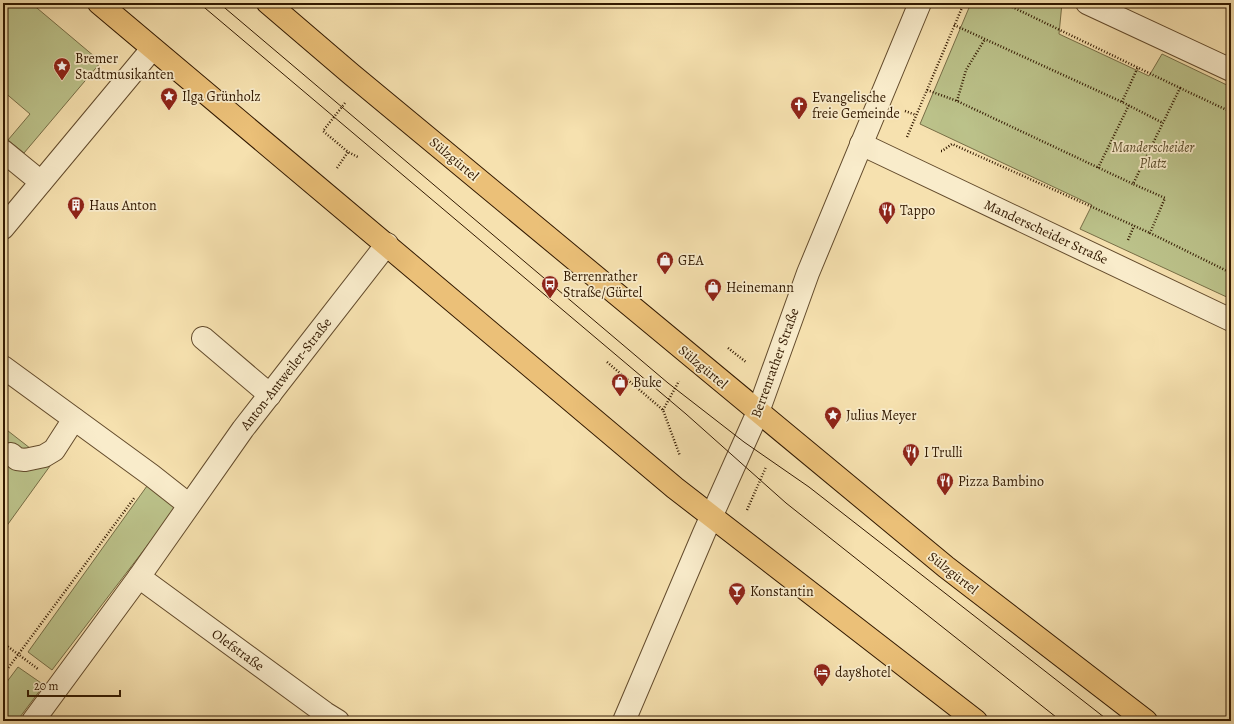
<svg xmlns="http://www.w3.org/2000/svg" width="1234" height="724" font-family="Alegreya,serif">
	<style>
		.green { fill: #bcc38b; stroke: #776e46 }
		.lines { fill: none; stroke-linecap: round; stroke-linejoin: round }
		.minor-casing { stroke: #634b2c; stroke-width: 24 }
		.major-casing { stroke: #321900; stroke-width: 24 }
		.path { stroke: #321900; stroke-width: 2.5; stroke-dasharray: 1 2; stroke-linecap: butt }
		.minor { stroke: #f9eccb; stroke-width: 22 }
		.major { stroke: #ebc078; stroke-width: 22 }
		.tram { stroke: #321900; stroke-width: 1 }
		.labels { text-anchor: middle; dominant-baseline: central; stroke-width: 3.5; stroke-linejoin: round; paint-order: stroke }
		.poi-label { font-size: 14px; fill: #321900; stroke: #f9eccb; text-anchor: start }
		.park-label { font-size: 14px; font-style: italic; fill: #5b4c2a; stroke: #f9eccb }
		.street-label { font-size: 14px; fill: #321900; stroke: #f9eccb }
	</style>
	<rect width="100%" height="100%" fill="#f6e1af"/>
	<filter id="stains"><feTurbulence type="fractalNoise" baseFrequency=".005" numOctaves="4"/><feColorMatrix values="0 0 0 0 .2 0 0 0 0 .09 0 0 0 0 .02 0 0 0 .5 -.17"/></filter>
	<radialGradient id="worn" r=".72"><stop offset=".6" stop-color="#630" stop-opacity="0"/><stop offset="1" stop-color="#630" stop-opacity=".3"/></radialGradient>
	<g class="green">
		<path d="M 3,3 L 31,3 L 101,62 L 24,153 L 8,140 L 30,114 L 3,91 Z"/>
		<path d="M 971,3 L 1062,3 L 1059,34 L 1149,76 L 1162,54 L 1231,87 L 1231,299 L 1080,229 L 1092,205 L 920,124 Z"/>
		<path d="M 3,427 L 35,452 L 24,470 L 50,466 L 3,531 Z"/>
		<path d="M 147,486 L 176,508 L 52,670 L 28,652 Z"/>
		<path d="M 18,667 L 44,685 L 17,721 L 3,721 L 3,687 Z"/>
	</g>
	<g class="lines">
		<g class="minor-casing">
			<g id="minor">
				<path d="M 1087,3 L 1231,70"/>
				<path d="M 861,144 L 1231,320"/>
				<path d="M 3,151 L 41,182"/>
				<path d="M 3,228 L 152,49"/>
				<path d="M 203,338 L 270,395"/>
				<path d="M 3,367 L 151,475 L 189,505"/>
				<path d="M 11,454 L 17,459 L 25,460 L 44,456 L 54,450 L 74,419"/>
				<path d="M 139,577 L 325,713 L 338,721"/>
				<path d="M 33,721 L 139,577 L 243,429 L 387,244"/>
				<path d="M 624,721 L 704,533 L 758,412 L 808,273 L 920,3"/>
			</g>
		</g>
		<g class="major-casing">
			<g id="major">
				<path d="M 99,3 L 675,488 L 976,721"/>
				<path d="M 268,3 L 351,74 L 946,567 L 1146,721"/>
			</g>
		</g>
		<g class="path">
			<path d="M 1004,3 L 1180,88 L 1133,184 L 1165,198 L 1150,233 L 1231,273"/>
			<path d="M 954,25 L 1122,102 L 1163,123"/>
			<path d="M 1180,88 L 1231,112"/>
			<path d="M 927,90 L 957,101 L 1133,184"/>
			<path d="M 957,101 L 966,70 L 985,39"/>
			<path d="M 1122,102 L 1138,67"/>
			<path d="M 345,103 L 323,131 L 348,152 L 358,157"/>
			<path d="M 905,111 L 916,115"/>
			<path d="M 907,137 L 964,3"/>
			<path d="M 941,151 L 942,151 L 952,144 L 1150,233"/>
			<path d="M 337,168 L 348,152"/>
			<path d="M 1098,168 L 1129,105"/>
			<path d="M 1128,240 L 1134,226"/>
			<path d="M 728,348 L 746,362"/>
			<path d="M 607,362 L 663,410 L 680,456"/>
			<path d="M 663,410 L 679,381"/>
			<path d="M 747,510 L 766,467"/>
			<path d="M 3,643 L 38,669"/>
			<path d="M 3,675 L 135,497"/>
		</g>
		<use href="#minor" class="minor"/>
		<use href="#major" class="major"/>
		<g class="tram">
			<path d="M 199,3 L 686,414 L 786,503 L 1061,721"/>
			<path d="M 219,3 L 668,383 L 744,442 L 809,487 L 1109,721"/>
		</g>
	</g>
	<defs>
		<g id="sight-pin" transform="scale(0.9)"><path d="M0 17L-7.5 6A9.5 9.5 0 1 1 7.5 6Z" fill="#8f2418" stroke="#f9eccb"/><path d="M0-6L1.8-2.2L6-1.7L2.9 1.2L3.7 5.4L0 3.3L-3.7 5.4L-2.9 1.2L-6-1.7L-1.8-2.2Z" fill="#fff"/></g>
		<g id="church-pin" transform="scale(0.9)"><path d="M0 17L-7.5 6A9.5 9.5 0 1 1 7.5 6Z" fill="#8f2418" stroke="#f9eccb"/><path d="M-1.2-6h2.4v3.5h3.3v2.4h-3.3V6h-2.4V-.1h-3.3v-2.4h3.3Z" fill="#fff"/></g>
		<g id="building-pin" transform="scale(0.9)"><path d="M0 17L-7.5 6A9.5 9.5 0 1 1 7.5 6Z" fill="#8f2418" stroke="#f9eccb"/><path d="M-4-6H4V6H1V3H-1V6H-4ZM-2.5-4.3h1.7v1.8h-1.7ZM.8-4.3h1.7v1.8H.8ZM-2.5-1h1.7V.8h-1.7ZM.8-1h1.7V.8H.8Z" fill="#fff"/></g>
		<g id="restaurant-pin" transform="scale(0.9)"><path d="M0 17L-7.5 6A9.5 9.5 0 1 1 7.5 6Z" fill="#8f2418" stroke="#f9eccb"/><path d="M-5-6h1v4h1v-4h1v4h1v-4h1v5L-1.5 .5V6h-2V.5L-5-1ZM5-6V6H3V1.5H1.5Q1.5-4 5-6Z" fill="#fff"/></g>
		<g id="shop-pin" transform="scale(0.9)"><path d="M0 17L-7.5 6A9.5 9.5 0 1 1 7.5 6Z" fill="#8f2418" stroke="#f9eccb"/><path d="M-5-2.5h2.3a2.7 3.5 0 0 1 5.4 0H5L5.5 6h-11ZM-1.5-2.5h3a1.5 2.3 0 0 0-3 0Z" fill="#fff"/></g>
		<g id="bus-pin" transform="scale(0.9)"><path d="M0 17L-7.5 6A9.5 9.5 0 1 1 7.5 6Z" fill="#8f2418" stroke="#f9eccb"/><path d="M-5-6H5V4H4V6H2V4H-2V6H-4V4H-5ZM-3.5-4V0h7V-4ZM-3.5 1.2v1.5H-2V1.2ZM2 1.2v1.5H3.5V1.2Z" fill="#fff"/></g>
		<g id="bar-pin" transform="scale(0.9)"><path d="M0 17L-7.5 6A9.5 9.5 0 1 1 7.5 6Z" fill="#8f2418" stroke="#f9eccb"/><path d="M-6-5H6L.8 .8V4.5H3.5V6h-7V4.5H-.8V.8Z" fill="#fff"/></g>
		<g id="hotel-pin" transform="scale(0.9)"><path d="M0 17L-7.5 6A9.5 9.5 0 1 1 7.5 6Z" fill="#8f2418" stroke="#f9eccb"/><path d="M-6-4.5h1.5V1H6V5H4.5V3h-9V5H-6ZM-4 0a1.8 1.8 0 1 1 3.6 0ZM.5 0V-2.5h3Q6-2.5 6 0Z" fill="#fff"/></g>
	</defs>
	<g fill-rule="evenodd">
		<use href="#sight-pin" x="62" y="66"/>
		<use href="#sight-pin" x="169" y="96"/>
		<use href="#church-pin" x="799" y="105"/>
		<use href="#building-pin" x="76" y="205"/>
		<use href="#restaurant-pin" x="887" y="210"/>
		<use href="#shop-pin" x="665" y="260"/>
		<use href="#bus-pin" x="550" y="284"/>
		<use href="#shop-pin" x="713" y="287"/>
		<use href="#shop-pin" x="620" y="382"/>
		<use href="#sight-pin" x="833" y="415"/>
		<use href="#restaurant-pin" x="911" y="452"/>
		<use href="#restaurant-pin" x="945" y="481"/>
		<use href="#bar-pin" x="737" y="591"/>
		<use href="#hotel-pin" x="822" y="672"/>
	</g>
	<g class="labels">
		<g class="poi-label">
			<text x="75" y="58">Bremer<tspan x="75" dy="16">Stadtmusikanten</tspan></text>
			<text x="182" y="96">Ilga Grünholz</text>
			<text x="812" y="97">Evangelische<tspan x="812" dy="16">freie Gemeinde</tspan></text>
			<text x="89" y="205">Haus Anton</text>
			<text x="900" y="210">Tappo</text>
			<text x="678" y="260">GEA</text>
			<text x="563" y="276">Berrenrather<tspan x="563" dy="16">Straße/Gürtel</tspan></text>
			<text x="726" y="287">Heinemann</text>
			<text x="633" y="382">Buke</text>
			<text x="846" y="415">Julius Meyer</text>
			<text x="924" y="452">I Trulli</text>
			<text x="958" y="481">Pizza Bambino</text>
			<text x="750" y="591">Konstantin</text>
			<text x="835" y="672">day8hotel</text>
		</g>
		<g class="park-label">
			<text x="1153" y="147">Manderscheider<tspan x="1153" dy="16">Platz</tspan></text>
		</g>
		<g class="street-label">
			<text transform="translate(454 159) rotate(40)">Sülzgürtel</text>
			<text transform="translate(1046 232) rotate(25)">Manderscheider Straße</text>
			<text transform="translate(775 363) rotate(-70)">Berrenrather Straße</text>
			<text transform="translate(703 367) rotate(40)">Sülzgürtel</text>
			<text transform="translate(286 374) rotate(-52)">Anton-Antweiler-Straße</text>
			<text transform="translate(953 573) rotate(38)">Sülzgürtel</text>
			<text transform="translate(238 650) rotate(36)">Olefstraße</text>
		</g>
	</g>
	<rect width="1234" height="724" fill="none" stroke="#f6e1af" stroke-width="16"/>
	<rect x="4" y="4" width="1226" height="716" fill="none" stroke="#321900" stroke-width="2"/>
	<rect x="8" y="8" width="1218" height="708" fill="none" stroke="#321900"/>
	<path d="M28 690v6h92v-6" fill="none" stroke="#321900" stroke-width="2"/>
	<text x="34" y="690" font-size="12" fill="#321900" stroke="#f9eccb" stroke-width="3" paint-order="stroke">20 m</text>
	<rect width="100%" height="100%" filter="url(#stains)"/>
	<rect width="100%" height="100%" fill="url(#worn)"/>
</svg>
